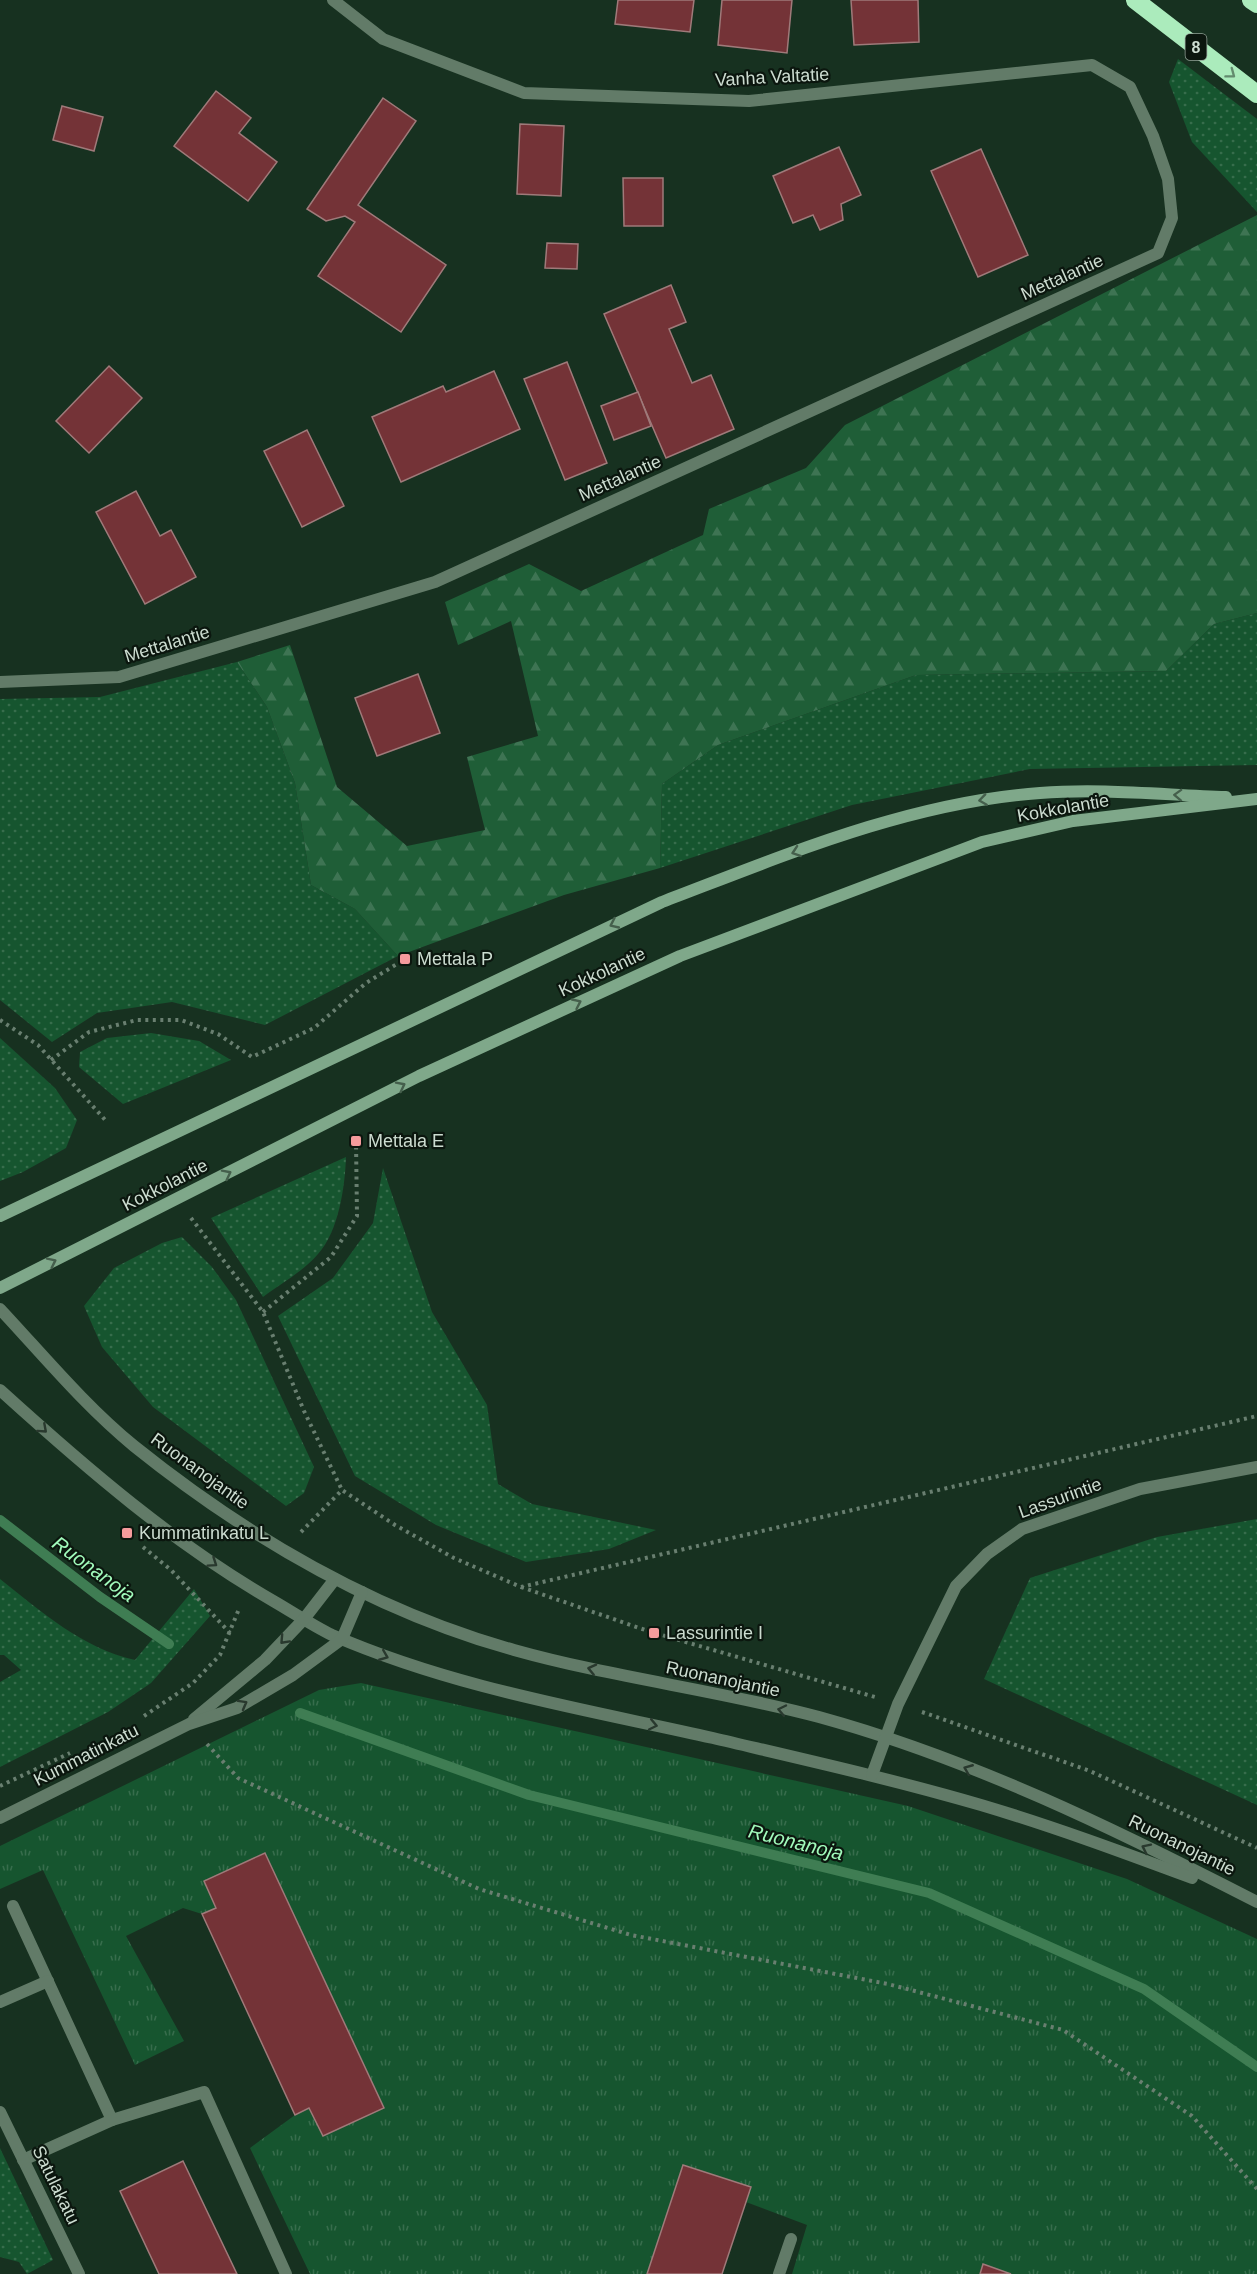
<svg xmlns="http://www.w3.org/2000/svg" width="1257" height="2274" font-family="Helvetica,sans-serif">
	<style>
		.grass { fill: url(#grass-dots) }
		.forest { fill: url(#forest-firs) }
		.park { fill: url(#park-tufts) }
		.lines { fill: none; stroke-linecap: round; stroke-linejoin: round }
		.stream { stroke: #3f7d53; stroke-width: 10 }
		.building { fill: #743337; stroke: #9f7a7a; stroke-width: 1.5 }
		.path { stroke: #697f70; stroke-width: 4; stroke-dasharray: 3 4.5; stroke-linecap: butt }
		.lane { stroke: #627b68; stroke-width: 12 }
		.street { stroke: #627b68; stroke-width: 12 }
		.secondary { stroke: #7fa88a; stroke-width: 12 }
		.highway { stroke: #abebbc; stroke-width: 18 }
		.oneway { stroke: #638b6e }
		.oneway2 { stroke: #455f4c }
		.oneway3 { stroke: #29392e }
		.poi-dot { fill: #f59b9c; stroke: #0b160e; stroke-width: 2 }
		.labels { text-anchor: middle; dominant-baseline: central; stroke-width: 4.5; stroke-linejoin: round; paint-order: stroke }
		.shield { fill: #0b160e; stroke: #92a196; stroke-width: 1.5 }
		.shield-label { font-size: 16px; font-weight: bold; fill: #ccdcd0 }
		.street-label { font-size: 18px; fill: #ccdcd0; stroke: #0b160e }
		.poi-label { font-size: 18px; fill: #ccdcd0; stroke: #0b160e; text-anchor: start }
		.water-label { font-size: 20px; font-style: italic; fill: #a1fabb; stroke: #0b160e }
	</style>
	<defs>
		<pattern id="grass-dots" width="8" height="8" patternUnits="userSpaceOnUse" patternTransform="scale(1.5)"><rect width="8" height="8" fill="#16552f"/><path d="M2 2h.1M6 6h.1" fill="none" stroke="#376d4c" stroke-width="1.8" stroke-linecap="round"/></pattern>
		<pattern id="forest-firs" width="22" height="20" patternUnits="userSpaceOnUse" patternTransform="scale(1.5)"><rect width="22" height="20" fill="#1f5e37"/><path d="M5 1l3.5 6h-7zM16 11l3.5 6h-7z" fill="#3e7453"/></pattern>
		<pattern id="park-tufts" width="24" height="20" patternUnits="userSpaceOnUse" patternTransform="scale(1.5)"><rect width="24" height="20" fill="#16552f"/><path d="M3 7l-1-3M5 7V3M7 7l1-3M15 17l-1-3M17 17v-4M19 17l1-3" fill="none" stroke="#376d4c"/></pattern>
	</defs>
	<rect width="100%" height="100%" fill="#173120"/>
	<g class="grass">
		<path d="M 1178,59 L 1257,119 L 1257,212 L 1192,142 L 1169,82 Z"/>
		<path d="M 1257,613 L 1257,765 L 1030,769 L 852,805 L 660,868 L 662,784 L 718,745 L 916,675 L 1166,671 L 1214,624 Z"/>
		<path d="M 237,662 L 267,707 L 295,783 L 311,885 L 355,909 L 398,956 L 265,1025 L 172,1002 L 97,1013 L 52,1042 L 0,1000 L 0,699 L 100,697 Z"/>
		<path d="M 151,1033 L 199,1041 L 231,1060 L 123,1104 L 79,1067 L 80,1052 L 107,1038 Z"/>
		<path d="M 0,1038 L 55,1088 L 77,1120 L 66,1148 L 23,1172 L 0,1181 Z"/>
		<path d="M 346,1157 C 345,1186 339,1231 318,1254 C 304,1271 280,1284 263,1297 L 211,1218 Z"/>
		<path d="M 383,1168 L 432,1312 L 487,1405 L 498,1484 L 532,1504 L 656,1530 L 609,1549 L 526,1562 L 436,1525 L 355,1476 L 278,1316 L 333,1278 L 373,1223 Z"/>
		<path d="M 182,1237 L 212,1267 L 236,1300 L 314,1467 L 304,1493 L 286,1506 L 153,1407 L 102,1347 L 84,1306 L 114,1268 L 162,1243 Z"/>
		<path d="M 1257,1519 L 1257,1805 L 984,1679 L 1030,1578 L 1157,1537 Z"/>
		<path d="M 0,1579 C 42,1612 82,1648 135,1660 L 194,1589 L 210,1616 L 151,1683 L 108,1712 L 0,1767 L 0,1682 L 21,1670 L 4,1655 L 0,1655 Z"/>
		<path d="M 0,2148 L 53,2260 L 27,2274 L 19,2262 L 0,2257 Z"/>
	</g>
	<path class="forest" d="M 1257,215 L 1257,613 L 1214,624 L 1166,671 L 916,675 L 718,745 L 662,784 L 660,868 L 564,895 L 398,956 L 355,909 L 311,885 L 295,783 L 267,707 L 237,662 L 290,645 L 337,787 L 407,846 L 485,830 L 467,757 L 538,736 L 511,621 L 458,645 L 445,602 L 529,564 L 581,591 L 703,535 L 709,509 L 806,468 L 845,425 Z"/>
	<path class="park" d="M 361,1683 L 908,1806 L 1127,1879 L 1257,1939 L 1257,2274 L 1011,2274 L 984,2265 L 980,2274 L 792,2274 L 807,2225 L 746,2202 L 750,2187 L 683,2165 L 647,2274 L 310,2274 L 250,2148 L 295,2115 L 309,2108 L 323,2136 L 384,2107 L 265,1853 L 204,1881 L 216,1908 L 202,1914 L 183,1908 L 126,1936 L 184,2041 L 135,2065 L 43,1870 L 0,1889 L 0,1846 L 319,1690 Z"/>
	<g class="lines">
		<g class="stream">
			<path d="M 0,1520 L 100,1597 L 169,1644"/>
			<path d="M 300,1713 L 529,1795 L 929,1893 L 1144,1989 L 1257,2067"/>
		</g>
	</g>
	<g class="building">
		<path d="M 618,0 L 694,0 L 690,32 L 615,24 Z"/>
		<path d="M 722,0 L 792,0 L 787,53 L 718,45 Z"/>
		<path d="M 851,0 L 918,0 L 919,42 L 854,45 Z"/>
		<path d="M 216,91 L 251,118 L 239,133 L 277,162 L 248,201 L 174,146 Z"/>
		<path d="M 383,98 L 416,121 L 358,205 L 446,265 L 401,332 L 318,276 L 355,222 L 345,216 L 326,221 L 307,209 Z"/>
		<path d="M 62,106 L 103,117 L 94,151 L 53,140 Z"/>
		<path d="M 520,124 L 564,126 L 561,196 L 517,194 Z"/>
		<path d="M 839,147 L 861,195 L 841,204 L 843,220 L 820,230 L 813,215 L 793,223 L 773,176 Z"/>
		<path d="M 981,149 L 1028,255 L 978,277 L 931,171 Z"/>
		<path d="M 623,178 L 663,178 L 663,226 L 624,226 Z"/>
		<path d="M 547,243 L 578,244 L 577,269 L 545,268 Z"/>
		<path d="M 671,285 L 686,322 L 669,329 L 692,383 L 711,375 L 734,429 L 666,458 L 604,314 Z"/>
		<path d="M 567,362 L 607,463 L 565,480 L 524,379 Z"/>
		<path d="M 109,366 L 142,398 L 89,453 L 56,421 Z"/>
		<path d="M 494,371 L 520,429 L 401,482 L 372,417 L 443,386 L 446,392 Z"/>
		<path d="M 638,392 L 651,426 L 614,440 L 601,406 Z"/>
		<path d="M 307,430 L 344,506 L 302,527 L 264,451 Z"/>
		<path d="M 136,491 L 160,536 L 171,530 L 196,577 L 145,604 L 96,512 Z"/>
		<path d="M 418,674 L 440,733 L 377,756 L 355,698 Z"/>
		<path d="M 265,1853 L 384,2108 L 323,2136 L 309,2108 L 295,2115 L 202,1914 L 216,1908 L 204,1881 Z"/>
		<path d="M 183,2161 L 237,2274 L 159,2274 L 120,2191 Z"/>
		<path d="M 683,2165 L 751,2187 L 722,2274 L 647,2274 Z"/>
		<path d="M 983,2264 L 1011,2274 L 980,2274 Z"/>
	</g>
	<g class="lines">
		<g class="path">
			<path d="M 0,1020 L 38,1045 L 107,1122"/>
			<path d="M 51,1060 L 89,1032 L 137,1020 L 181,1020 L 218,1034 L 252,1057 L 314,1028 L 366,983 L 405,959"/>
			<path d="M 191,1218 L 263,1312 L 304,1411 L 342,1490"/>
			<path d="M 263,1312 L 331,1257 L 357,1216 L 356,1141"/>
			<path d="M 301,1532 L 342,1490 L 395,1525 L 454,1558 L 521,1587 L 1257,1416"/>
			<path d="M 143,1547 L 171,1570 L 230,1633"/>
			<path d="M 521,1587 L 648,1631 L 875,1697"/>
			<path d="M 922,1712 L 1090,1771 L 1257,1848"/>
			<path d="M 144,1716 L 193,1683 L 220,1655 L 239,1609"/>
			<path d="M 207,1744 L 238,1778 L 479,1889 L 631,1935 L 888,1984 L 1063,2030 L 1192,2116 L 1257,2189"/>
			<path d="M 0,1786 L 70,1753"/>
		</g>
		<g class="lane">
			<path d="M 13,1906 L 112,2120"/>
			<path d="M 0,2002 L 48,1981"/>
			<path d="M 23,2160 L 112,2120 L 204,2092 L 286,2274"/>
			<path d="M 779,2274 L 791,2239"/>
		</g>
		<g class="street">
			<path d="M 0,682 L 119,677 L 435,582 L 1158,253 L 1172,218 L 1168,179 L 1153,136 L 1130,87 L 1092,65 L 749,101 L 524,93 L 383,39 L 333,0"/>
			<path d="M 0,1309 C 43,1355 85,1406 134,1446 C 246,1536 375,1611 514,1650 C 614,1678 719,1690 819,1717 C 972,1759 1117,1830 1257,1902"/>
			<path d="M 0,1390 C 86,1468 174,1544 275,1602 C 294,1613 313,1626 332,1635 C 454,1688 584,1709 713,1738 C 802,1759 892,1779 981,1805 C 1052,1826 1122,1852 1192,1878"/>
			<path d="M 194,1719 L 265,1660 L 304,1619 L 335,1579"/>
			<path d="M 872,1775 L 898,1704 L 956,1586 L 987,1554 L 1022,1529 L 1140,1489 L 1257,1467"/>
			<path d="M 0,1818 L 189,1724 L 237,1708 L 293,1675 L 342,1639 L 362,1592"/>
			<path d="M 0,2112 L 79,2274"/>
		</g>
		<g class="secondary">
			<path d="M 0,1216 L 662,902 C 783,856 909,802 1040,793 C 1101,788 1164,795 1226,797"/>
			<path d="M 0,1288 L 419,1076 L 680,956 L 982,842 L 1073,821 L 1257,799"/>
		</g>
		<g class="highway">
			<path d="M 1135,0 L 1257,94"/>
			<path d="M 1251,0 L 1257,4"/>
		</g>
	</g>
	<defs><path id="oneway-chevron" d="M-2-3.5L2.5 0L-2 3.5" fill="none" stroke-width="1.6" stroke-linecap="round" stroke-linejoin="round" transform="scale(1.5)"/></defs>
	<use class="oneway" href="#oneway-chevron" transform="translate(1231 74) rotate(37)"/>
	<g class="oneway2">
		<use href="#oneway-chevron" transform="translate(1178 795) rotate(-178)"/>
		<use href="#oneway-chevron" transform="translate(983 800) rotate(172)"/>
		<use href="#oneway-chevron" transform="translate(796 852) rotate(161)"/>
		<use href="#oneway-chevron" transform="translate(614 924) rotate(155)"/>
		<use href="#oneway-chevron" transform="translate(577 1003) rotate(-25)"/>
		<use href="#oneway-chevron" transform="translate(401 1086) rotate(-27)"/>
		<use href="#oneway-chevron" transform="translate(227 1174) rotate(-27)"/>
		<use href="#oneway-chevron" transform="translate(52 1262) rotate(-26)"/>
	</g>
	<g class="oneway3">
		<use href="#oneway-chevron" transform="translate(43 1429) rotate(42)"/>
		<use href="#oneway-chevron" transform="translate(213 1563) rotate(34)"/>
		<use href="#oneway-chevron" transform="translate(284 1640) rotate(133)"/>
		<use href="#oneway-chevron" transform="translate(384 1656) rotate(22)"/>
		<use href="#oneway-chevron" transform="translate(592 1669) rotate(-167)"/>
		<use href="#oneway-chevron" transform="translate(243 1704) rotate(-29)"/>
		<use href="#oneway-chevron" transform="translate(782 1710) rotate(-168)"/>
		<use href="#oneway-chevron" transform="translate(653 1725) rotate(12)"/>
		<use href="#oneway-chevron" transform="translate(968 1769) rotate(-158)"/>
		<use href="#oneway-chevron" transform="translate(1146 1848) rotate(-154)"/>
	</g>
	<g class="poi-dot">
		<rect x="399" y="953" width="12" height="12" rx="3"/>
		<rect x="350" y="1135" width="12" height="12" rx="3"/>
		<rect x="121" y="1527" width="12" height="12" rx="3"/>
		<rect x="648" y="1627" width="12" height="12" rx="3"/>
	</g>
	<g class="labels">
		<rect class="shield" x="1185.5" y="34" width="21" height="26" rx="4.5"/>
		<g class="shield-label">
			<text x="1196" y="47">8</text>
		</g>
		<g class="street-label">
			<text transform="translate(772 77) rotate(-3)">Vanha Valtatie</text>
			<text transform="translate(1062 277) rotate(-24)">Mettalantie</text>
			<text transform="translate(620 478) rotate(-24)">Mettalantie</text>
			<text transform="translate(167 644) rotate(-17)">Mettalantie</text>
			<text transform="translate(1063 808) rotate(-10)">Kokkolantie</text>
			<text transform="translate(602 972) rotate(-25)">Kokkolantie</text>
			<text transform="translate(165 1185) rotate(-27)">Kokkolantie</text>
			<text transform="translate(200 1471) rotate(36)">Ruonanojantie</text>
			<text transform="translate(1060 1498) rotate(-20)">Lassurintie</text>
			<text transform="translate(723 1679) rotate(12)">Ruonanojantie</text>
			<text transform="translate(86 1755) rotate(-27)">Kummatinkatu</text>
			<text transform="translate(1182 1845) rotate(26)">Ruonanojantie</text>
			<text transform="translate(56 2185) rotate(64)">Satulakatu</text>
		</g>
		<g class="poi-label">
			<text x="417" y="959">Mettala P</text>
			<text x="368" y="1141">Mettala E</text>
			<text x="139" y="1533">Kummatinkatu L</text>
			<text x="666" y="1633">Lassurintie I</text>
		</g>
		<g class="water-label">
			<text transform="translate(94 1569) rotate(36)">Ruonanoja</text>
			<text transform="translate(796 1842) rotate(14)">Ruonanoja</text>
		</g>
	</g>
</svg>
